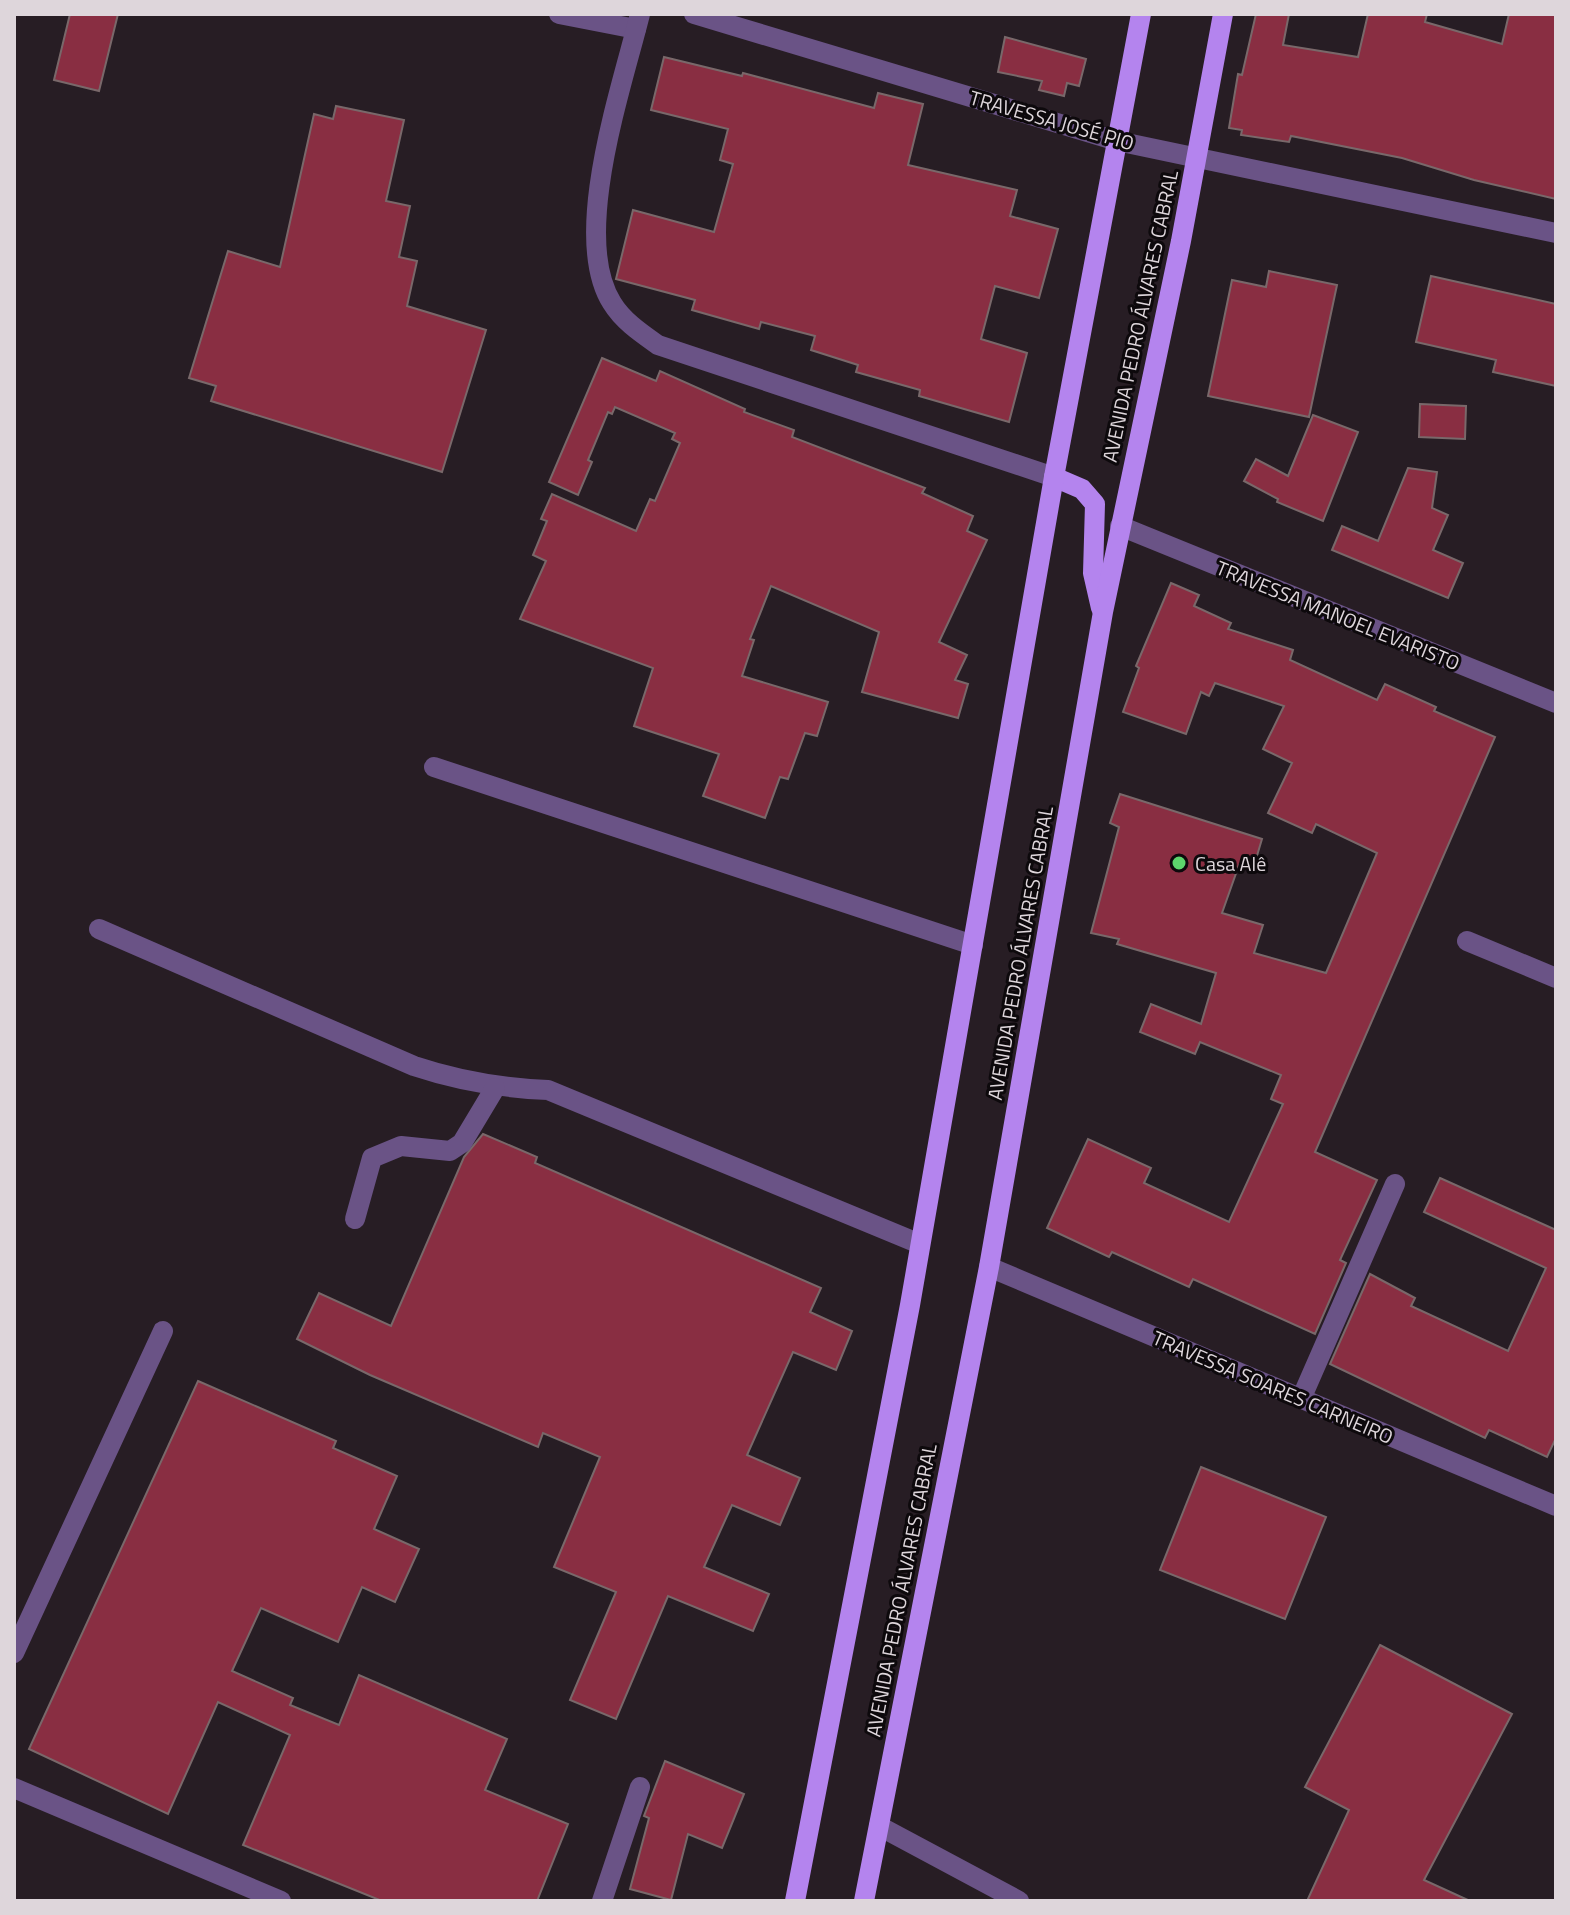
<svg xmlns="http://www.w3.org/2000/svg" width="1570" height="1915" font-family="'Titillium Web',sans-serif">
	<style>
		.building { fill: #892e42; stroke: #79686a; stroke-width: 2 }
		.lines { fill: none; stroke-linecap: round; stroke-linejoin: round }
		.minor { stroke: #6a5386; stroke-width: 20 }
		.major { stroke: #b484ee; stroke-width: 20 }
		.poi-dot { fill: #5dd56c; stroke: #0d090c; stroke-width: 3 }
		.labels { text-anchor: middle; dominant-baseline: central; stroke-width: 6; stroke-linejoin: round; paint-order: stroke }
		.street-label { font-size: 20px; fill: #ded6db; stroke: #0d090c }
		.poi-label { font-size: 20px; fill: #ded6db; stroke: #0d090c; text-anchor: start }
	</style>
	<rect width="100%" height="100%" fill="#271d24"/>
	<g class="building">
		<path d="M 70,14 L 118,14 L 99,91 L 54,80 Z"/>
		<path d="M 1256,14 L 1289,14 L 1283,45 L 1358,57 L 1368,14 L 1427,14 L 1425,22 L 1502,44 L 1509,14 L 1556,14 L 1556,199 L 1474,180 L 1402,158 L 1291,136 L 1289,142 L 1241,135 L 1242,130 L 1229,128 L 1238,74 L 1242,75 Z"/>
		<path d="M 1005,37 L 1086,59 L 1079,86 L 1067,83 L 1064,96 L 1039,90 L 1042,81 L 998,72 Z"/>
		<path d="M 664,57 L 742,76 L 743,73 L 874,108 L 878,93 L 923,104 L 908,165 L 1017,190 L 1010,216 L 1058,229 L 1039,298 L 995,286 L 981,339 L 1027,353 L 1009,422 L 919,396 L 920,390 L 856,372 L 858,365 L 811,350 L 815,336 L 761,322 L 759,329 L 692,310 L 695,300 L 616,279 L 633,210 L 714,232 L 733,164 L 720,160 L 728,129 L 651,110 Z"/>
		<path d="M 336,106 L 404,120 L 386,201 L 410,206 L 399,257 L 417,261 L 407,306 L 486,330 L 442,472 L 211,401 L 216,386 L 189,378 L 228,251 L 280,267 L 314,114 L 333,119 Z"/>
		<path d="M 1269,271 L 1337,285 L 1309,417 L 1208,396 L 1232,280 L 1266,287 Z"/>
		<path d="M 1431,276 L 1556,304 L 1556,386 L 1493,372 L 1496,360 L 1416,342 Z"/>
		<path d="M 602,358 L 656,381 L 660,371 L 745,409 L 744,412 L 794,430 L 792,437 L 925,488 L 922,493 L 973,516 L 967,531 L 987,540 L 939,642 L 967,655 L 955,680 L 968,684 L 958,718 L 862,692 L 879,632 L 771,586 L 750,639 L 754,640 L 742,676 L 828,702 L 817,736 L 805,733 L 788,779 L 780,777 L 765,818 L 703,796 L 719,754 L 634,726 L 653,668 L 520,619 L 546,561 L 533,555 L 547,521 L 541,519 L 552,494 L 636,531 L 650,499 L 655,501 L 680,443 L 672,439 L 675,433 L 615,407 L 612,414 L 608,412 L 588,460 L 592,462 L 578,495 L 549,482 Z"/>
		<path d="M 1420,404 L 1466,406 L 1465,439 L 1419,437 Z"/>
		<path d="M 1313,415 L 1358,432 L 1323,521 L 1277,502 L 1278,499 L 1244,481 L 1256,459 L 1288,476 Z"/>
		<path d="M 1408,468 L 1437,472 L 1432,508 L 1448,515 L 1433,550 L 1463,563 L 1448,598 L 1332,550 L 1342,526 L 1378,541 Z"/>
		<path d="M 1171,583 L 1199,595 L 1194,606 L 1231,623 L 1228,629 L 1293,650 L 1290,660 L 1377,700 L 1385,684 L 1436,707 L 1434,711 L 1495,737 L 1315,1152 L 1377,1180 L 1340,1260 L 1346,1263 L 1315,1334 L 1193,1279 L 1189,1287 L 1112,1252 L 1109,1257 L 1047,1228 L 1088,1139 L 1151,1168 L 1144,1183 L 1229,1222 L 1283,1104 L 1271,1099 L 1281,1075 L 1200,1042 L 1195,1054 L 1140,1032 L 1151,1004 L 1201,1024 L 1216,973 L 1117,944 L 1119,939 L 1091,933 L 1119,827 L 1110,823 L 1120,794 L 1262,839 L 1253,869 L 1239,865 L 1222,913 L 1263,925 L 1254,953 L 1326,973 L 1377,853 L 1316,824 L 1312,833 L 1268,813 L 1292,763 L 1263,749 L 1284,706 L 1215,683 L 1209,696 L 1201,692 L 1186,734 L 1123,712 L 1139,668 L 1136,666 Z"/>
		<path d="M 483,1134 L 537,1157 L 535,1163 L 821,1288 L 810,1312 L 852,1331 L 836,1370 L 793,1352 L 747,1455 L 800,1478 L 780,1525 L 732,1505 L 704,1567 L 769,1594 L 753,1631 L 668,1596 L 616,1719 L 570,1700 L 616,1592 L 554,1567 L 600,1457 L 543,1433 L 538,1447 L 370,1375 L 297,1339 L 319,1293 L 391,1326 L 464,1157 Z"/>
		<path d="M 1440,1178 L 1556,1230 L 1556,1438 L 1547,1457 L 1489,1430 L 1485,1438 L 1330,1364 L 1370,1274 L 1415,1298 L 1411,1306 L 1508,1351 L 1546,1268 L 1424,1212 Z"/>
		<path d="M 198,1381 L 336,1441 L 333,1448 L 397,1476 L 374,1529 L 419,1549 L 395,1602 L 362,1587 L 338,1642 L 261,1608 L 232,1671 L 293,1698 L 290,1705 L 339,1725 L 359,1675 L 507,1739 L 485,1790 L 568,1824 L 537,1901 L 382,1901 L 243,1845 L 290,1735 L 218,1702 L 168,1814 L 29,1749 Z"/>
		<path d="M 1201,1467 L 1326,1517 L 1285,1619 L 1160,1570 Z"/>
		<path d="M 1380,1645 L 1512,1714 L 1424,1880 L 1470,1901 L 1307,1901 L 1349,1810 L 1305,1787 Z"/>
		<path d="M 665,1761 L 744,1794 L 722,1848 L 688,1834 L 671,1900 L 630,1889 L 649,1818 L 644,1816 Z"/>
	</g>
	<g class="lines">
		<g class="minor">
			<path d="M 559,14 L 636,29"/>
			<path d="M 640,14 C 622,87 570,237 612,303 C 623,321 641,333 658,345 L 1054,477"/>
			<path d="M 694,14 L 1117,141 L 1556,233"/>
			<path d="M 1120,526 L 1556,703"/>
			<path d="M 434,767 L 973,945"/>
			<path d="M 99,929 L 414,1066 C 459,1081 500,1088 548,1090 L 920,1244"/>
			<path d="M 1467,941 L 1556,978"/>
			<path d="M 355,1219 L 372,1158 L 401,1146 L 450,1151 L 462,1143 L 495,1088"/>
			<path d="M 989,1267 L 1556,1506"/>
			<path d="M 1301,1399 L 1395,1184"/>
			<path d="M 14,1653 L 163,1331"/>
			<path d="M 14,1788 L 281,1901"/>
			<path d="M 879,1826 L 1019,1901"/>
			<path d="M 602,1901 L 640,1787"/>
		</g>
		<g class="major">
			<path d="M 1054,477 L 1082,489 L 1095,504 L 1093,573 L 1101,608"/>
			<path d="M 795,1901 L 910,1305 L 1054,477 L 1141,14"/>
			<path d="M 864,1901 L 989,1267 L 1103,612 L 1181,241 L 1223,14"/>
		</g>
	</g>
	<circle class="poi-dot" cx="1179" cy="863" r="8"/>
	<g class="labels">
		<g class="street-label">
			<text transform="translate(1052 120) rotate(16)">TRAVESSA JOSÉ PIO</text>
			<text transform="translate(1140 316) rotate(-78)">AVENIDA PEDRO ÁLVARES CABRAL</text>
			<text transform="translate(1338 615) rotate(22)">TRAVESSA MANOEL EVARISTO</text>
			<text transform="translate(1020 953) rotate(-80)">AVENIDA PEDRO ÁLVARES CABRAL</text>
			<text transform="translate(1273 1387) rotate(23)">TRAVESSA SOARES CARNEIRO</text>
			<text transform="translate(901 1590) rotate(-79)">AVENIDA PEDRO ÁLVARES CABRAL</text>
		</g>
		<g class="poi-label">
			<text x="1195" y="863">Casa Alê</text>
		</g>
	</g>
	<rect width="1570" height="1915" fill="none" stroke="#ded6db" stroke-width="32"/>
</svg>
